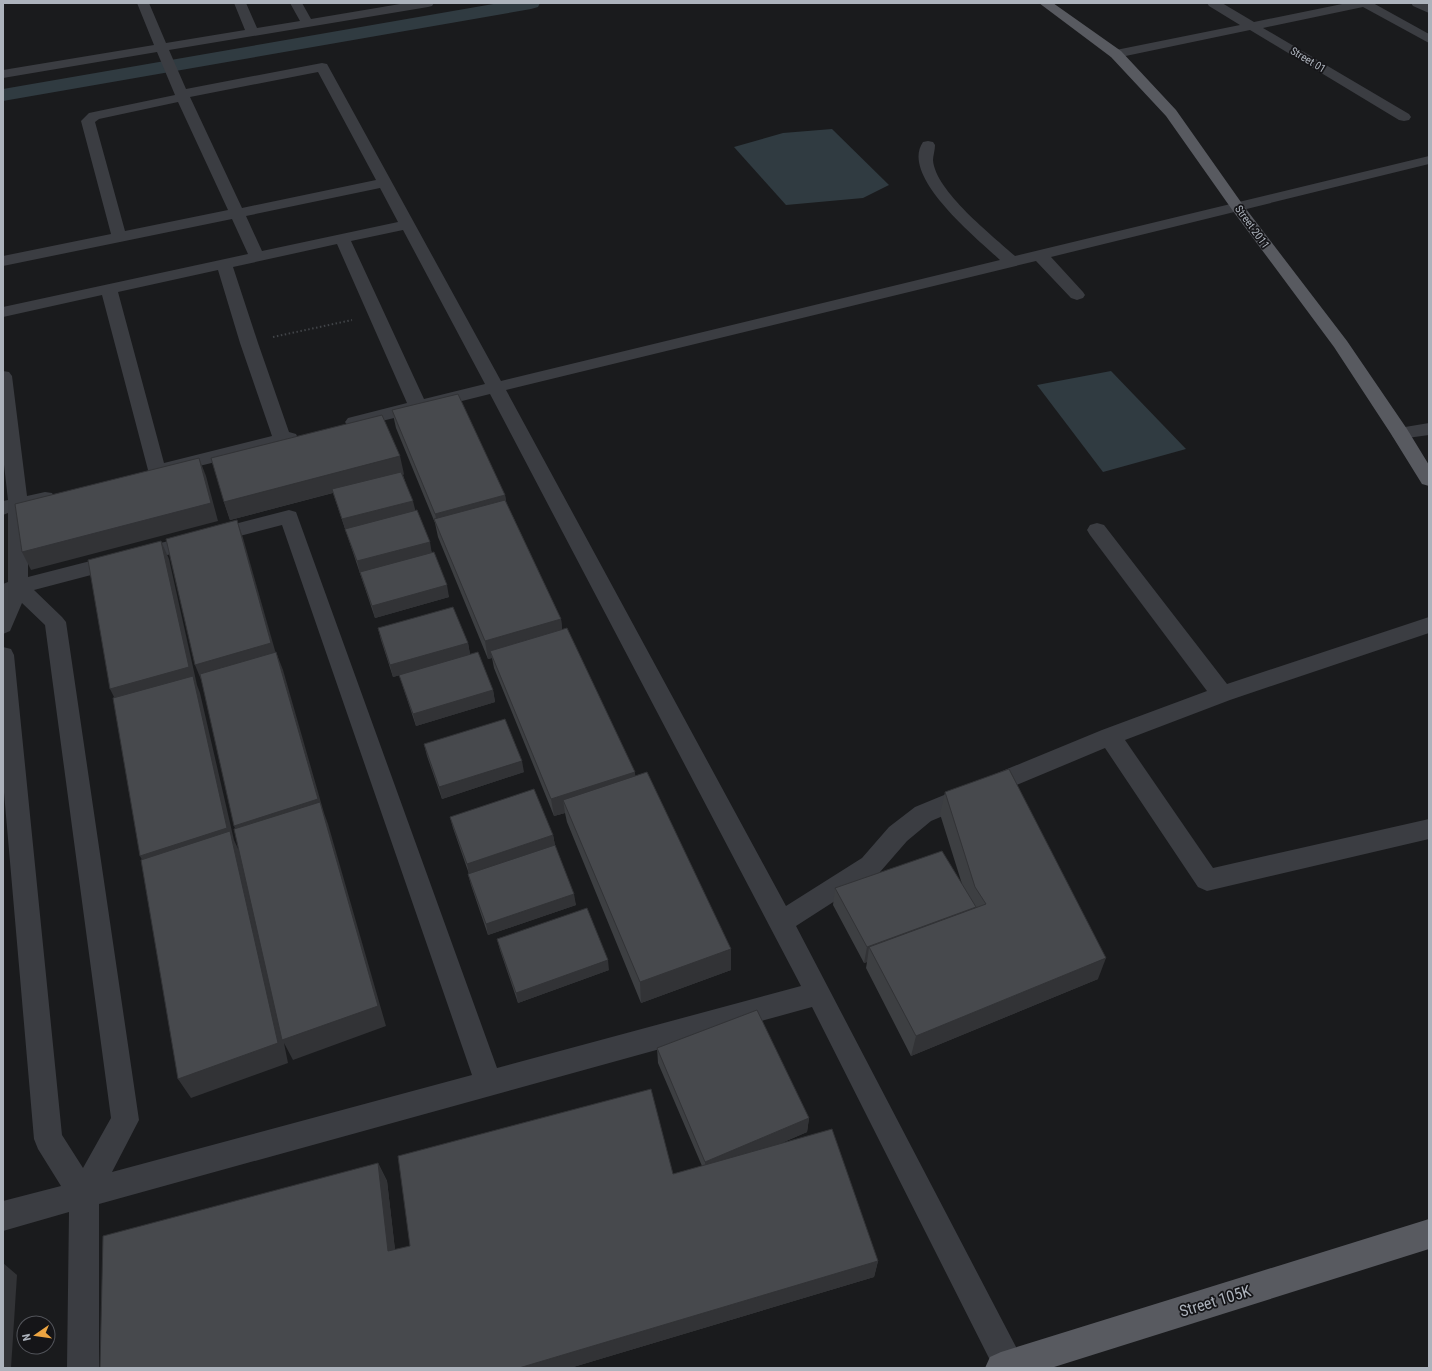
<svg xmlns="http://www.w3.org/2000/svg" width="1432" height="1371" font-family="'Roboto Condensed',sans-serif">
	<style>
		.water { fill: #303b41 }
		.lines { fill: none; stroke-linecap: round; stroke-linejoin: round }
		.canal { fill: #303b41; fill-rule: evenodd }
		.path { stroke: #414448; stroke-width: 2; stroke-dasharray: 1.5 2.5; stroke-linecap: butt }
		.minor { fill: #3b3d42; fill-rule: evenodd }
		.major { fill: #585a60; fill-rule: evenodd }
		.wall { fill: #3d3f42 }
		.shaded-wall { fill: #323336 }
		.building { fill: #47494d; stroke: #323336 }
		.labels { text-anchor: middle; dominant-baseline: central; stroke-width: 3.5; stroke-linejoin: round; paint-order: stroke }
		.far-street-label { font-size: 11px; fill: #adb3bc; stroke: #151518 }
		.near-street-label { font-size: 16px; fill: #adb3bc; stroke: #151518 }
	</style>
	<rect width="100%" height="100%" fill="#1a1b1d"/>
	<g class="water">
		<path d="M 832,129 L 889,185 L 863,198 L 786,205 L 734,147 L 783,133 Z"/>
		<path d="M 1111,371 L 1186,449 L 1103,472 L 1037,385 Z"/>
	</g>
	<g class="lines">
		<path class="canal" d="M 499,3 L 540,3 L 538,7 L 531,9 L 3,101 L 3,89 Z"/>
		<path class="path" d="M 273,337 L 352,320"/>
		<g class="minor">
			<path d="M 137,3 L 149,3 L 166,43 L 245,30 L 234,3 L 246,3 L 257,28 L 300,21 L 290,3 L 302,3 L 311,19 L 406,3 L 434,3 L 432,6 L 428,7 L 169,50 L 186,89 L 322,63 L 327,64 L 501,381 L 1000,260 C 978,239 899,176 923,142 L 928,141 L 933,142 L 935,145 C 935,150 933,156 933,160 C 935,191 993,236 1015,256 L 1429,156 L 1429,164 L 1051,257 L 1083,292 L 1085,295 L 1083,298 L 1077,300 L 1071,298 L 1036,261 L 506,390 L 786,906 L 862,858 L 889,827 L 915,807 L 1102,730 L 1207,691 L 1090,535 L 1087,530 L 1090,525 L 1097,523 L 1104,525 L 1227,684 L 1429,617 L 1429,633 L 1230,700 L 1125,740 L 1213,868 L 1429,819 L 1429,839 L 1207,891 L 1198,887 L 1105,748 L 931,821 L 907,841 L 880,872 L 796,926 L 1027,1368 L 994,1368 L 812,1007 L 99,1204 L 99,1368 L 67,1368 L 69,1212 L 3,1231 L 3,1201 L 61,1186 L 38,1149 L 34,1139 L 3,781 L 3,647 L 11,649 L 14,655 L 62,1135 L 83,1168 L 111,1118 L 45,625 L 22,603 L 10,631 L 3,634 L 3,584 L 8,582 L 8,513 L 3,515 L 3,501 L 8,500 L 3,456 L 3,371 L 9,372 L 12,376 L 27,496 L 45,492 L 52,493 L 55,498 L 52,503 L 28,509 L 28,577 L 289,510 L 296,512 L 497,1068 L 801,986 L 490,394 L 354,428 L 348,426 L 345,422 L 348,418 L 407,403 L 337,244 L 233,267 L 258,343 L 289,432 L 296,434 L 298,438 L 296,442 L 171,473 L 165,472 L 164,474 L 157,476 L 150,474 L 148,470 L 102,295 L 3,317 L 3,307 L 248,254 L 232,219 L 3,266 L 3,256 L 111,234 L 81,121 L 89,113 L 175,95 L 157,52 L 3,78 L 3,70 L 154,45 ZM 318,72 L 376,180 L 242,208 L 190,97 ZM 178,102 L 228,210 L 125,231 L 95,122 L 99,119 ZM 380,188 L 398,222 L 262,251 L 246,216 ZM 403,230 L 485,384 L 424,399 L 351,241 ZM 218,270 L 240,343 L 272,436 L 164,463 L 118,292 ZM 282,525 L 472,1075 L 112,1172 L 139,1120 L 66,622 L 62,617 L 34,590 Z"/>
			<path d="M 1207,3 L 1222,3 L 1254,22 L 1347,3 L 1373,3 L 1429,34 L 1429,43 L 1363,7 L 1263,28 L 1409,114 L 1411,117 L 1409,120 L 1404,121 L 1399,120 L 1250,30 L 1116,58 L 1111,57 L 1109,54 L 1111,51 L 1116,50 L 1240,25 L 1209,6 Z"/>
			<path d="M 1411,3 L 1429,4 L 1429,13 L 1413,6 Z"/>
			<path d="M 1429,423 L 1429,435 L 1400,439 L 1393,437 L 1391,433 L 1393,429 Z"/>
		</g>
		<g class="major">
			<path d="M 1039,3 L 1053,3 L 1121,51 L 1176,110 L 1243,205 L 1347,341 L 1407,429 L 1429,465 L 1429,486 L 1422,484 L 1391,434 L 1334,347 L 1233,211 L 1166,116 L 1111,57 Z"/>
			<path d="M 1429,1219 L 1429,1249 L 1051,1368 L 985,1368 L 990,1357 L 1001,1352 Z"/>
		</g>
	</g>
	<g class="wall">
		<path d="M 392,410 L 505,495 L 506,502 L 561,619 L 562,630 L 731,970 L 641,1003 L 567,822 L 565,813 L 554,816 L 494,668 L 492,658 L 488,659 L 438,537 L 435,523 L 396,428 Z"/>
		<path d="M 404,474 L 403,475 L 415,511 L 432,553 L 449,597 L 375,618 L 333,493 L 230,520 L 224,502 Z"/>
		<path d="M 378,628 L 468,643 L 470,654 L 493,690 L 495,702 L 416,726 L 403,687 L 400,675 L 393,677 L 381,640 Z"/>
		<path d="M 424,744 L 524,772 L 442,799 L 427,756 Z"/>
		<path d="M 945,792 L 1098,979 L 911,1056 L 866,968 L 867,962 L 864,963 L 833,905 L 835,888 L 962,884 L 940,814 Z"/>
		<path d="M 450,817 L 553,835 L 555,845 L 576,905 L 488,935 L 471,885 L 468,874 L 469,874 L 453,828 Z"/>
		<path d="M 497,939 L 609,970 L 518,1003 L 500,950 Z"/>
		<path d="M 657,1048 L 809,1118 L 807,1132 L 777,1145 L 878,1261 L 874,1277 L 570,1368 L 100,1368 L 378,1163 L 387,1181 L 395,1250 L 702,1166 L 658,1063 Z"/>
	</g>
	<g class="shaded-wall">
		<path d="M 400,456 L 404,474 L 230,520 L 224,502 Z"/>
		<path d="M 199,458 L 206,476 L 218,521 L 31,570 L 22,552 Z"/>
		<path d="M 505,495 L 508,513 L 438,527 L 435,514 Z"/>
		<path d="M 413,501 L 416,513 L 346,532 L 342,519 Z"/>
		<path d="M 237,520 L 243,538 L 278,661 L 202,682 L 195,665 Z"/>
		<path d="M 161,541 L 169,559 L 197,685 L 200,693 L 234,840 L 240,853 L 242,843 L 234,826 L 276,652 L 283,670 L 324,813 L 328,824 L 386,1026 L 293,1060 L 284,1043 L 288,1063 L 191,1098 L 178,1079 L 149,873 L 140,856 L 119,707 L 110,689 Z"/>
		<path d="M 430,542 L 432,554 L 360,573 L 357,561 Z"/>
		<path d="M 447,585 L 449,597 L 375,618 L 372,606 Z"/>
		<path d="M 561,619 L 563,637 L 490,651 L 492,658 L 488,659 L 485,641 Z"/>
		<path d="M 468,643 L 470,655 L 393,677 L 390,665 Z"/>
		<path d="M 493,690 L 495,702 L 416,726 L 413,714 Z"/>
		<path d="M 522,761 L 524,772 L 442,799 L 439,787 Z"/>
		<path d="M 635,772 L 636,789 L 563,800 L 565,813 L 554,816 L 551,799 Z"/>
		<path d="M 553,835 L 555,846 L 469,875 L 467,864 Z"/>
		<path d="M 574,894 L 576,905 L 488,935 L 486,924 Z"/>
		<path d="M 976,907 L 971,923 L 869,947 L 867,962 L 864,963 L 867,947 Z"/>
		<path d="M 731,949 L 731,970 L 641,1003 L 640,982 Z"/>
		<path d="M 1106,958 L 1098,979 L 911,1056 L 916,1036 Z"/>
		<path d="M 608,960 L 609,970 L 518,1003 L 516,993 Z"/>
		<path d="M 809,1118 L 807,1132 L 706,1175 L 705,1162 Z"/>
		<path d="M 378,1163 L 387,1181 L 397,1267 L 388,1251 Z"/>
		<path d="M 878,1261 L 874,1277 L 570,1368 L 519,1368 Z"/>
		<path d="M 3,1263 L 17,1275 L 11,1368 L 3,1368 Z"/>
	</g>
	<g class="building">
		<path d="M 458,394 L 505,495 L 435,514 L 392,410 Z"/>
		<path d="M 382,415 L 400,456 L 224,502 L 211,458 Z"/>
		<path d="M 199,458 L 211,503 L 22,552 L 15,504 Z"/>
		<path d="M 401,472 L 413,501 L 342,519 L 332,489 Z"/>
		<path d="M 505,500 L 561,619 L 485,641 L 434,519 Z"/>
		<path d="M 417,510 L 430,542 L 357,561 L 345,529 Z"/>
		<path d="M 237,520 L 271,643 L 195,665 L 166,539 Z"/>
		<path d="M 161,541 L 189,667 L 110,689 L 88,560 Z"/>
		<path d="M 434,552 L 447,585 L 372,606 L 360,572 Z"/>
		<path d="M 453,607 L 468,643 L 390,665 L 378,628 Z"/>
		<path d="M 567,628 L 635,772 L 551,799 L 490,651 Z"/>
		<path d="M 276,652 L 318,799 L 234,826 L 200,674 Z"/>
		<path d="M 478,652 L 493,690 L 413,714 L 399,675 Z"/>
		<path d="M 193,676 L 227,828 L 140,856 L 113,698 Z"/>
		<path d="M 505,719 L 522,761 L 439,787 L 424,744 Z"/>
		<path d="M 1009,769 L 1106,958 L 916,1036 L 869,947 L 986,904 L 975,887 L 945,792 Z"/>
		<path d="M 647,772 L 731,949 L 640,982 L 563,800 Z"/>
		<path d="M 534,789 L 553,835 L 467,864 L 450,817 Z"/>
		<path d="M 320,802 L 378,1006 L 282,1040 L 234,829 Z"/>
		<path d="M 230,831 L 278,1043 L 178,1079 L 141,860 Z"/>
		<path d="M 555,845 L 574,894 L 486,924 L 468,874 Z"/>
		<path d="M 942,851 L 976,907 L 867,947 L 835,888 Z"/>
		<path d="M 587,908 L 608,960 L 516,993 L 497,939 Z"/>
		<path d="M 757,1010 L 809,1118 L 705,1162 L 657,1048 Z"/>
		<path d="M 651,1089 L 673,1174 L 832,1129 L 878,1261 L 519,1368 L 100,1368 L 103,1236 L 378,1163 L 388,1251 L 410,1246 L 398,1156 Z"/>
	</g>
	<g class="labels">
		<g class="far-street-label">
			<text transform="translate(1308 60) rotate(31)">Street 01</text>
			<text transform="translate(1252 227) rotate(54)">Street 2011</text>
		</g>
		<g class="near-street-label">
			<text transform="translate(1215 1301) rotate(-17)">Street 105K</text>
		</g>
	</g>
	<rect width="1432" height="1371" fill="none" stroke="#adb3bc" stroke-width="8"/>
	<g transform="translate(36 1335) rotate(257)"><circle r="19" fill="#151518" stroke="#52545a"/>
	<path d="M0-3L7 15L0 10L-7 15Z" fill="#eda542"/>
	<text y="-6" font-size="11" font-weight="bold" text-anchor="middle" fill="#adb3bc">N</text>
	</g>
</svg>
